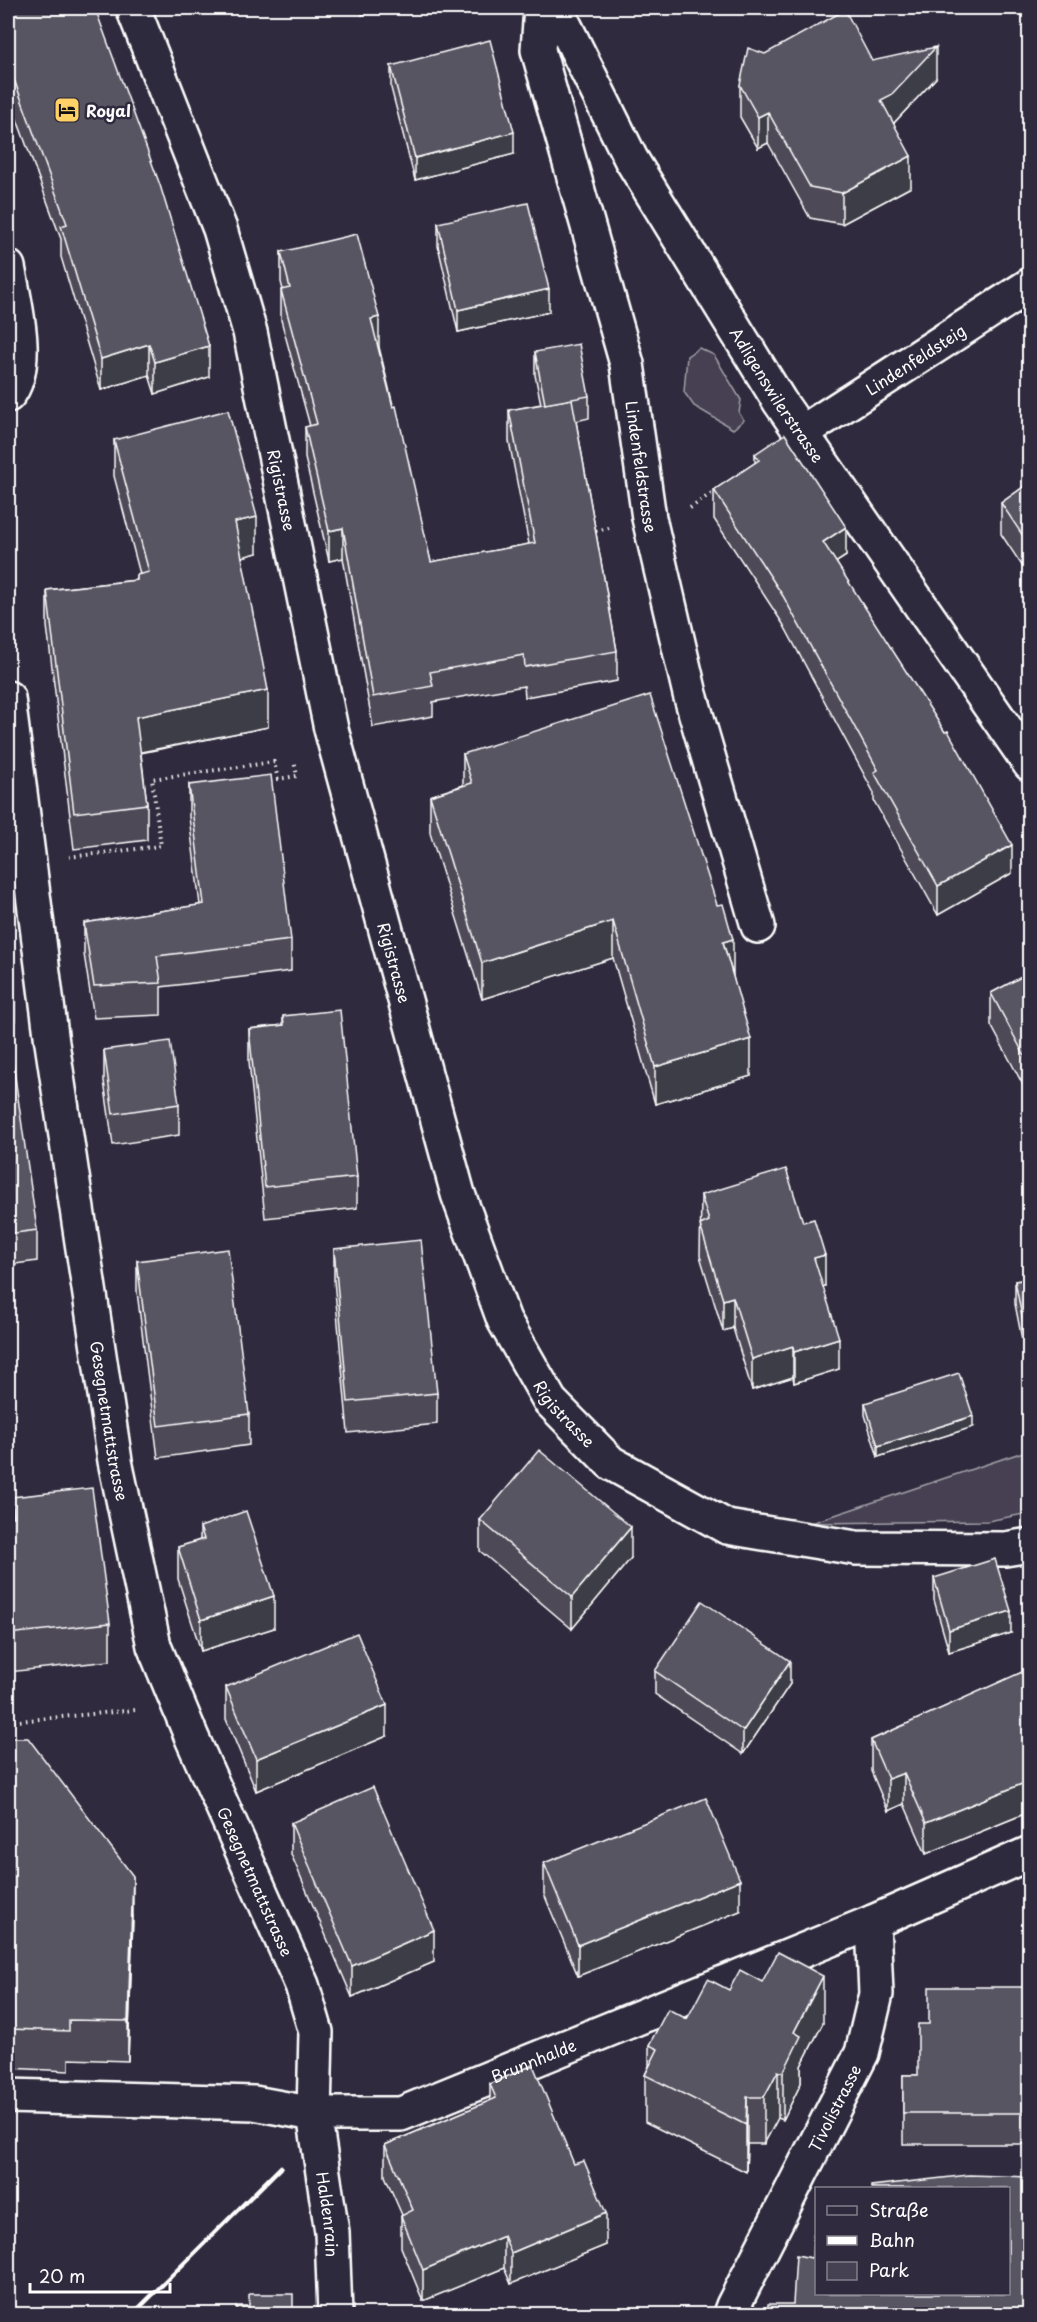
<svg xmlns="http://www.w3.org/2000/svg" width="1037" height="2322" font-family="'Playpen Sans',sans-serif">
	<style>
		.green { fill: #464152; stroke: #a2a0a8; stroke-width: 1.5 }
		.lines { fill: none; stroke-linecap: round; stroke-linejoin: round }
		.street-casing { stroke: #fff; stroke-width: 38 }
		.path { stroke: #fff; stroke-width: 4; stroke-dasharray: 1.5 4.5; stroke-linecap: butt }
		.street { stroke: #2f2a3d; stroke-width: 33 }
		.rail { stroke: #fff; stroke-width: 4.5 }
		.wall { fill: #4d4956; stroke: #fff; stroke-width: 1.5 }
		.shaded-wall { fill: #3e3c46; stroke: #fff; stroke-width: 1.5 }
		.building { fill: #595564; stroke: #fff; stroke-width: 1.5 }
		.labels { text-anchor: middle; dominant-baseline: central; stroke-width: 5; stroke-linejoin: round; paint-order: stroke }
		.poi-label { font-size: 16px; font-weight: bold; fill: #fff; stroke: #2f2a3d; text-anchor: start }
		.street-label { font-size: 16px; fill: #fff; stroke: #2f2a3d }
	</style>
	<rect width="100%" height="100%" fill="#2f2a3d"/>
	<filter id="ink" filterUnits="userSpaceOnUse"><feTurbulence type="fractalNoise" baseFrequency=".0167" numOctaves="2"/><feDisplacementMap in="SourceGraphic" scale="12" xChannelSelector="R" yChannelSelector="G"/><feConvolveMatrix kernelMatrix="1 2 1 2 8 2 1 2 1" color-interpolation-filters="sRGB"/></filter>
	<g filter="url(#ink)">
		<g class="green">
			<path d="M 699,348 L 714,355 L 741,400 L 739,413 L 744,420 L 733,429 L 694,406 L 684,392 L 687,356 Z"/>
			<path d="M 1029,1450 L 1029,1513 L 988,1521 L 811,1523 Z"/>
		</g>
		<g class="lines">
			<g class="street-casing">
				<g id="street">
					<path id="s1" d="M 133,8 L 220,229 L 250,332 L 331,729 L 458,1194 L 504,1320 L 550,1401 L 611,1463 L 727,1527 L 856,1548 L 1005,1549 L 1030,1545"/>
					<path id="s2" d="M 541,8 L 538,50 L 627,364 L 649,518 L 690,694 L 758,926"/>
					<path id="s3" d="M 556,8 L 631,159 L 780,402 L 1030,764"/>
					<path d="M 8,267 C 14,300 32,367 8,395"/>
					<path id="s4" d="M 801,433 L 1030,285"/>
					<path id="s5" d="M 8,698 L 52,1043 L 115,1461 L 154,1646 L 192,1738 L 302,1985 L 316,2032 L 314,2114 L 332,2232 L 335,2314"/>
					<path id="s6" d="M 8,2096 L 254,2103 L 314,2114 L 401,2114 L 873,1922 L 1030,1853"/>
					<path id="s7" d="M 730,2314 L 733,2306 L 862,2053 L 876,1994 L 873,1922"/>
				</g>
			</g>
			<g class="path">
				<path d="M 690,508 L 718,489"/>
				<path d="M 590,532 L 609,528"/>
				<path d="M 69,857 L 161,846 L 152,779 L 274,762 L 278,779 L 297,776 L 294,761"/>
				<path d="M 8,1722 L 135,1710"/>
			</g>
			<use href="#street" class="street"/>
			<path class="rail" d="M 133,2314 L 281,2167"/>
		</g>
		<g class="wall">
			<path d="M 8,8 L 209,377 L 155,394 L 149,375 L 101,390 L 61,257 L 61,239 L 8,95 Z"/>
			<path d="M 765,54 L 872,61 L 936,78 L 894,123 L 911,187 L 842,224 L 810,218 L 768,143 L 758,148 L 740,117 L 740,85 Z"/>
			<path d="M 391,66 L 514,154 L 415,180 L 391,88 Z"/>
			<path d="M 438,223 L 549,312 L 458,332 L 438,246 Z"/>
			<path d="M 281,252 L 379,347 L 431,562 L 529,544 L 509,441 L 509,410 L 541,404 L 535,375 L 535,352 L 589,396 L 589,418 L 576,421 L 617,651 L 617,681 L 525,697 L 524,686 L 433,702 L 433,716 L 373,727 L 343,558 L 329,561 L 305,458 L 305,427 L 310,426 L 281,320 L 281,290 L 283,290 L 281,282 Z"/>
			<path d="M 114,440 L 257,553 L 242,557 L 268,727 L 141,753 L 147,804 L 147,840 L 74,849 L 47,626 L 47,590 L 137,580 L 137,575 L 140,574 L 114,476 Z"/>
			<path d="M 755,454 L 846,556 L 836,562 L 1012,873 L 938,915 L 874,801 L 874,793 L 783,624 L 714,519 L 714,490 L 755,463 Z"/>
			<path d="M 1029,483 L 1029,576 L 1001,534 L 1001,503 Z"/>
			<path d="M 463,754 L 733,976 L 751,1076 L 655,1104 L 613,958 L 482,999 L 430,833 L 430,796 L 463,785 Z"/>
			<path d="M 189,785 L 291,940 L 291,971 L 161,987 L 161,1015 L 94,1018 L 84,954 L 84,923 L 200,905 L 189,817 Z"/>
			<path d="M 8,936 L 15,990 L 15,1021 L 8,1021 Z"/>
			<path d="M 1029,973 L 1029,1096 L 991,1025 L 991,993 Z"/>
			<path d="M 283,1016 L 357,1177 L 357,1208 L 265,1218 L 249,1061 L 249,1029 L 283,1025 Z"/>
			<path d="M 104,1050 L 179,1104 L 179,1135 L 113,1145 L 104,1081 Z"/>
			<path d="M 8,1063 L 37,1230 L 37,1261 L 8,1265 Z"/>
			<path d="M 701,1195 L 803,1222 L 825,1286 L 823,1287 L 839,1369 L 794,1383 L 793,1377 L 752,1390 L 733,1328 L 723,1331 L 700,1256 Z"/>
			<path d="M 334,1249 L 437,1393 L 437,1424 L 348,1433 L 334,1280 Z"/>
			<path d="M 137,1261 L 249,1414 L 249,1445 L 158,1458 L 137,1292 Z"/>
			<path d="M 1029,1279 L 1029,1375 L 1015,1304 L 1015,1281 Z"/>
			<path d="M 865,1403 L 973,1427 L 878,1457 L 865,1415 Z"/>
			<path d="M 12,1497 L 110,1623 L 110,1661 L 8,1672 L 8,1517 L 12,1517 Z"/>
			<path d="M 480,1520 L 631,1558 L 572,1629 L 480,1551 Z"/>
			<path d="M 200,1527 L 274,1628 L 201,1651 L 178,1579 L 178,1547 L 200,1540 Z"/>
			<path d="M 934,1578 L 1011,1633 L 949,1652 L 934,1600 Z"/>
			<path d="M 1029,1669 L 1029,1812 L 926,1854 L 904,1804 L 888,1811 L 871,1771 L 871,1740 Z"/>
			<path d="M 655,1671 L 790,1684 L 743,1754 L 655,1694 Z"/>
			<path d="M 226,1687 L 387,1736 L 256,1791 L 226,1719 Z"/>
			<path d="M 8,1738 L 133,1916 L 128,2061 L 69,2059 L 69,2071 L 8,2068 Z"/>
			<path d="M 291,1823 L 434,1962 L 352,1997 L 291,1854 Z"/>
			<path d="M 544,1863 L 740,1911 L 578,1976 L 544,1894 Z"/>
			<path d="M 1029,1987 L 1029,2055 L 1025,2055 L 1025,2144 L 903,2144 L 903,2075 L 918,2075 Z"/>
			<path d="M 729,1990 L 823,2023 L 801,2066 L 801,2083 L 783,2120 L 778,2118 L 764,2144 L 747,2144 L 746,2172 L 645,2122 L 645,2075 L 649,2066 L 649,2045 Z"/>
			<path d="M 490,2084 L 606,2245 L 511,2284 L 504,2268 L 423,2301 L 401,2247 L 401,2216 L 402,2215 L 385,2176 L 385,2145 L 490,2101 Z"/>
			<path d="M 8,2162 L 10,2215 L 10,2262 L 8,2262 Z"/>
		</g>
		<g class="shaded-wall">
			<path d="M 362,8 L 385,8 L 362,15 Z"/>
			<path d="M 936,47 L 936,78 L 891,126 L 881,100 Z"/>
			<path d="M 768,112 L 768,143 L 758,148 L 758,117 Z"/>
			<path d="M 514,132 L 514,154 L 415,180 L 415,158 Z"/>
			<path d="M 911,156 L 911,187 L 842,224 L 842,193 Z"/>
			<path d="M 549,289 L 549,312 L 458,332 L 458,310 Z"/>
			<path d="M 379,317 L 379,347 L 371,349 L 371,319 Z"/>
			<path d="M 149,344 L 149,375 L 101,390 L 101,359 Z"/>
			<path d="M 209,346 L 209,377 L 155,394 L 155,362 Z"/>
			<path d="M 257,517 L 257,553 L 235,559 L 235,522 Z"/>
			<path d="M 846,527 L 846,556 L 823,571 L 823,542 Z"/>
			<path d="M 343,528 L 343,558 L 329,561 L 329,531 Z"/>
			<path d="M 268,690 L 268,727 L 136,753 L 136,717 Z"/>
			<path d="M 1012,845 L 1012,873 L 938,915 L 938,886 Z"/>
			<path d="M 613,921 L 613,958 L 482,999 L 482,963 Z"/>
			<path d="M 733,939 L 733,976 L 723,942 Z"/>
			<path d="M 751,1039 L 751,1076 L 655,1104 L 655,1067 Z"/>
			<path d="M 825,1255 L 825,1286 L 814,1289 L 814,1258 Z"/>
			<path d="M 733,1297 L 733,1328 L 723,1331 L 723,1300 Z"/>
			<path d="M 839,1338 L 839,1369 L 794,1383 L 794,1352 Z"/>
			<path d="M 793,1346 L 793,1377 L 752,1390 L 752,1359 Z"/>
			<path d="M 973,1416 L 973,1427 L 878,1457 L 878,1446 Z"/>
			<path d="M 631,1527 L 631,1558 L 572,1629 L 572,1597 Z"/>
			<path d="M 274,1596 L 274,1628 L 201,1651 L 201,1620 Z"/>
			<path d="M 1011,1611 L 1011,1633 L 949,1652 L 949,1630 Z"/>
			<path d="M 790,1661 L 790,1684 L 743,1754 L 743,1731 Z"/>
			<path d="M 387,1705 L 387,1736 L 256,1791 L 256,1759 Z"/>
			<path d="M 904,1773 L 904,1804 L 888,1811 L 888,1779 Z"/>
			<path d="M 1029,1781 L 1029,1812 L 926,1854 L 926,1823 Z"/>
			<path d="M 133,1876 L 133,1916 L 128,2061 L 128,2021 Z"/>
			<path d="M 740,1880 L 740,1911 L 578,1976 L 578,1945 Z"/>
			<path d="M 434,1930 L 434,1962 L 352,1997 L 352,1966 Z"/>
			<path d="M 823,1976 L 823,2023 L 801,2066 L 801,2083 L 783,2120 L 783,2073 L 794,2032 Z"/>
			<path d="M 778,2071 L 778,2118 L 764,2144 L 764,2097 Z"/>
			<path d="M 747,2097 L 747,2144 L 746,2172 L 746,2125 Z"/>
			<path d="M 606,2213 L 606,2245 L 511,2284 L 511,2253 Z"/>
			<path d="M 504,2236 L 504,2268 L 423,2301 L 423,2270 Z"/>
		</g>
		<g class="building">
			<path d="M 8,8 L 95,8 L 160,185 L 209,346 L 155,362 L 149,344 L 101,359 L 61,226 L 67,224 L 8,63 Z"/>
			<path d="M 845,10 L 872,61 L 936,47 L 891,95 L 881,100 L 911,156 L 842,193 L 810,187 L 768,112 L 758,117 L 740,85 L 748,48 L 765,54 Z"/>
			<path d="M 490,40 L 514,132 L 415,158 L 391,66 Z"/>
			<path d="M 528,203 L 549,289 L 458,310 L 438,223 Z"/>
			<path d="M 357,234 L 379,317 L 371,319 L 393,407 L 396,406 L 431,562 L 535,543 L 509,410 L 572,399 L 617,651 L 525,667 L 524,655 L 430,672 L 433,686 L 373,697 L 343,528 L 329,531 L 305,427 L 317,424 L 281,290 L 290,288 L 281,252 Z"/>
			<path d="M 579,344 L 589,396 L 545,404 L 535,352 Z"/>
			<path d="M 228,410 L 257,517 L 235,522 L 268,690 L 136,717 L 147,804 L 74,813 L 47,590 L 137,580 L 137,575 L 149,572 L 114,440 Z"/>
			<path d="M 785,434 L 846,527 L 823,542 L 945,732 L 948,731 L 1012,845 L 938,886 L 874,772 L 878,770 L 783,596 L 714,490 L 759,460 L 755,454 Z"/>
			<path d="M 1029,483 L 1029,545 L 1001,503 Z"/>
			<path d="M 650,695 L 717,905 L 723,904 L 733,939 L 723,942 L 751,1039 L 655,1067 L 613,921 L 482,963 L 430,796 L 472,783 L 463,754 Z"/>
			<path d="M 271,775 L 291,940 L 157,956 L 161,983 L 94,986 L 84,923 L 204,904 L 189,785 Z"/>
			<path d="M 8,936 L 13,936 L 15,990 L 8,990 Z"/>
			<path d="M 1029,973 L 1029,1064 L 991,993 Z"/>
			<path d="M 340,1010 L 357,1177 L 265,1187 L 249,1029 L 284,1025 L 283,1016 Z"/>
			<path d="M 170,1041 L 179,1104 L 113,1114 L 104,1050 Z"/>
			<path d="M 8,1063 L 13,1063 L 37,1230 L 8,1234 Z"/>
			<path d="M 786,1169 L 803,1222 L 814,1219 L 825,1255 L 814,1258 L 839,1338 L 794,1352 L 793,1346 L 752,1359 L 733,1297 L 723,1300 L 700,1225 L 709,1221 L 701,1195 Z"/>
			<path d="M 421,1240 L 437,1393 L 348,1402 L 334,1249 Z"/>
			<path d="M 228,1249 L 249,1414 L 158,1426 L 137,1261 Z"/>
			<path d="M 1029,1279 L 1029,1352 L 1015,1281 Z"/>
			<path d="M 959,1373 L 973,1416 L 878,1446 L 865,1403 Z"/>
			<path d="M 539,1450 L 631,1527 L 572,1597 L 480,1520 Z"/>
			<path d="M 92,1488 L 110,1623 L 8,1634 L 8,1517 L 14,1517 L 12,1497 Z"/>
			<path d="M 246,1511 L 274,1596 L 201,1620 L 178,1547 L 204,1539 L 200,1527 Z"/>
			<path d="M 995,1559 L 1011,1611 L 949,1630 L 934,1578 Z"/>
			<path d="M 702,1601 L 790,1661 L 743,1731 L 655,1671 Z"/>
			<path d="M 357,1633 L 387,1705 L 256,1759 L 226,1687 Z"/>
			<path d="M 1029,1669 L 1029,1781 L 926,1823 L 904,1773 L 888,1779 L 871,1740 Z"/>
			<path d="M 8,1738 L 28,1738 L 133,1876 L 128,2021 L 69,2020 L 69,2031 L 8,2029 Z"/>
			<path d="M 373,1787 L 434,1930 L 352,1966 L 291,1823 Z"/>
			<path d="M 706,1798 L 740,1880 L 578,1945 L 544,1863 Z"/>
			<path d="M 778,1952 L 823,1976 L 794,2032 L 801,2036 L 783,2073 L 778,2071 L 764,2097 L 747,2097 L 746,2125 L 645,2075 L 658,2049 L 649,2045 L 668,2009 L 687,2019 L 708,1979 L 729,1990 L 740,1970 L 762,1982 Z"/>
			<path d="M 929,1987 L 1029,1987 L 1029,2024 L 1025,2024 L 1025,2113 L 903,2113 L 903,2075 L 918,2075 L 918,2024 L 929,2024 Z"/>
			<path d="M 533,2065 L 574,2164 L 584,2161 L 606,2213 L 511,2253 L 504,2236 L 423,2270 L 401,2216 L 413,2210 L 385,2145 L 496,2098 L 490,2084 Z"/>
			<path d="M 8,2162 L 10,2215 L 8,2215 Z"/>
			<path d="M 969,2175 L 1029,2177 L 1029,2314 L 768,2314 L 768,2304 L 793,2304 L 796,2255 L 812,2258 L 813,2235 L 816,2235 L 816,2294 L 1008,2294 L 1008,2188 L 871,2188 L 871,2186 Z"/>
			<path d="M 249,2294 L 293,2294 L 293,2314 L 237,2314 L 237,2306 L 249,2306 Z"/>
		</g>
	</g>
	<defs>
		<g id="hotel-square" transform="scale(1.35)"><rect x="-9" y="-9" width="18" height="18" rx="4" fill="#ffd166" stroke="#2f2a3d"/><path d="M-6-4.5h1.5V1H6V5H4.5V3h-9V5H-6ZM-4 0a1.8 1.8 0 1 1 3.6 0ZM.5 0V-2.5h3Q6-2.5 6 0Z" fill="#111"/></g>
	</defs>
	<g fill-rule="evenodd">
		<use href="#hotel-square" x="67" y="110"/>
	</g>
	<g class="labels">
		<g class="poi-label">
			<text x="86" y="110">Royal</text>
		</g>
		<g class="street-label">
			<text stroke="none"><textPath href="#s4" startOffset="136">Lindenfeldsteig</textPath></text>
			<text stroke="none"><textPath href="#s3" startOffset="446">Adligenswilerstrasse</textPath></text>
			<text stroke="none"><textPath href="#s2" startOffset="472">Lindenfeldstrasse</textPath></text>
			<text stroke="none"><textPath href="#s1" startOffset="506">Rigistrasse</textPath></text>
			<text stroke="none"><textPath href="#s1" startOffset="992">Rigistrasse</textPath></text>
			<text stroke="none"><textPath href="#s1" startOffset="1478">Rigistrasse</textPath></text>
			<text stroke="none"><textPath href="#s5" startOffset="730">Gesegnetmattstrasse</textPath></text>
			<text stroke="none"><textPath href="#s5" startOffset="1216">Gesegnetmattstrasse</textPath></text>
			<text stroke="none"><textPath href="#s6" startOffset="537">Brunnhalde</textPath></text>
			<text stroke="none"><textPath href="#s7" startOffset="231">Tivolistrasse</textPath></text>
			<text stroke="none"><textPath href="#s5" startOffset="1562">Haldenrain</textPath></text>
		</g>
	</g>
	<rect width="1037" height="2322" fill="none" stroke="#2f2a3d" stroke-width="30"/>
	<rect x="15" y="15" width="1007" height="2292" fill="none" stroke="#fff" stroke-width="2" filter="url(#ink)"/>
	<rect x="815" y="2187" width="195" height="108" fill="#2f2a3d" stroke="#827f8b" stroke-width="1.5"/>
	<rect x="827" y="2206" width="30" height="9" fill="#2f2a3d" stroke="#827f8b" stroke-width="1.5"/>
	<text x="869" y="2217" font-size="18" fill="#ffffff">Straße</text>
	<rect x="827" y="2236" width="30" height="9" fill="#ffffff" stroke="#827f8b" stroke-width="1.5"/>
	<text x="869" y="2247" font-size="18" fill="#ffffff">Bahn</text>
	<rect x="827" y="2262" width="30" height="18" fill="#464152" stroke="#827f8b" stroke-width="1.5"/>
	<text x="869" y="2277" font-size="18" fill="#ffffff">Park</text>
	<path d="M30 2283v9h140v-9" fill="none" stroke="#ffffff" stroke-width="3"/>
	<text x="39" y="2283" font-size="18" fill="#ffffff" stroke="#2f2a3d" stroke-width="4.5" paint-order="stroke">20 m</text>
</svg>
